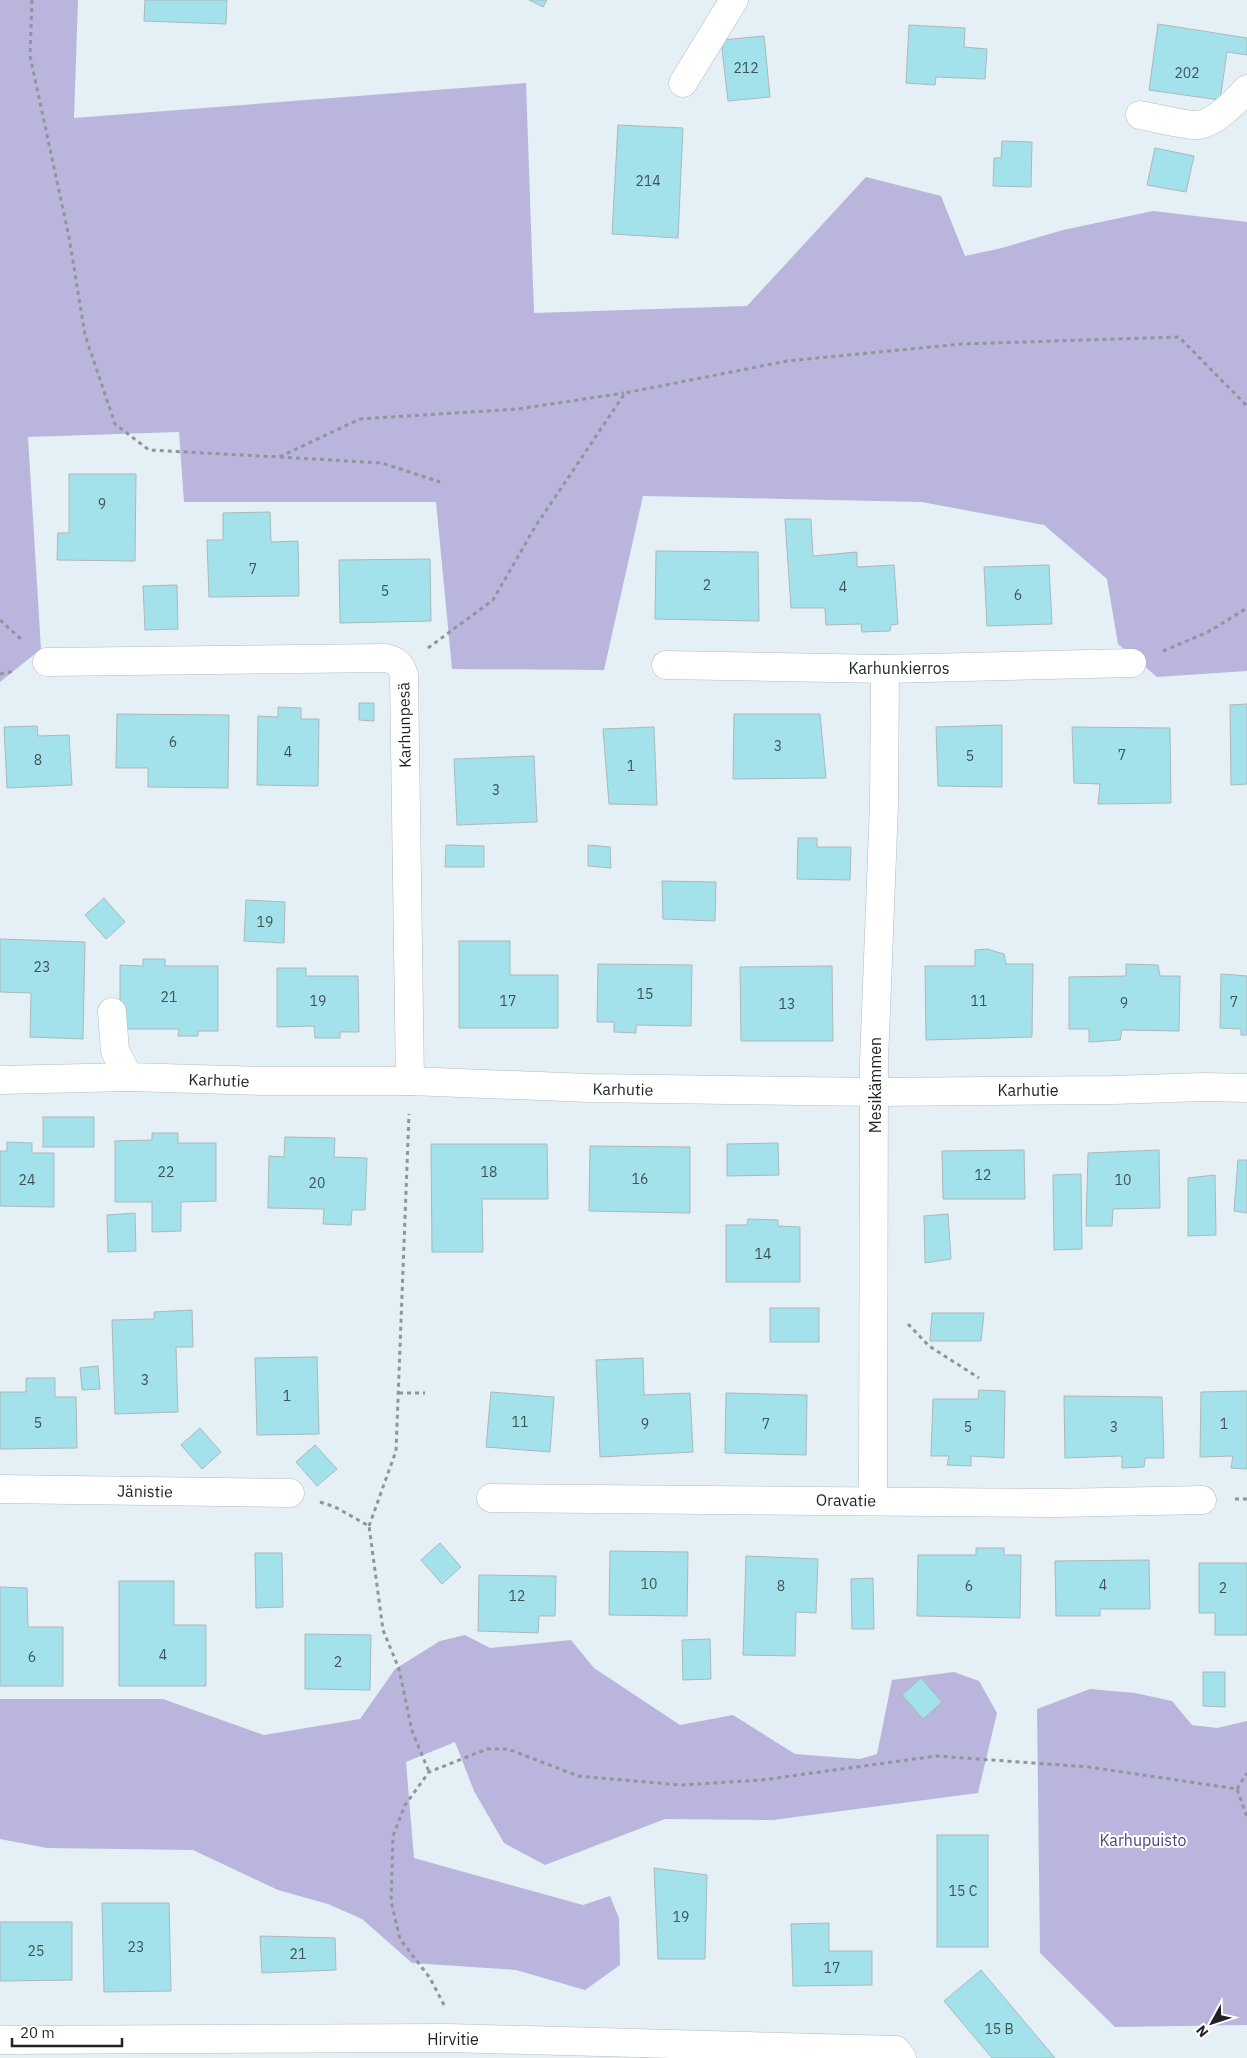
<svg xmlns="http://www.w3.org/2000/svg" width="1247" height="2058" font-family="'IBM Plex Sans',sans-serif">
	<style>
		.green { fill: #b9b5dd }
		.building { fill: #a3e2eb; stroke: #abb8ba }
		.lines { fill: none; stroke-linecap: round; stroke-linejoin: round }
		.minor-casing { stroke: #b2bcc2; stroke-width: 29 }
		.path { stroke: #8e969b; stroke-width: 3; stroke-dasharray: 4 4; stroke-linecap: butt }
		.minor { stroke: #fff; stroke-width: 28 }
		.labels { text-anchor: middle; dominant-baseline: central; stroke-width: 4; stroke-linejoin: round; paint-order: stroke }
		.number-label { font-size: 14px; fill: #405356 }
		.street-label { font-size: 16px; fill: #1f2325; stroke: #fff }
		.park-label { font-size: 16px; fill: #4f447e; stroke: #fff }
	</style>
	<rect width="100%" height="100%" fill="#e5f0f6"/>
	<g class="green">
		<path d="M 0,0 L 78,0 L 74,118 L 526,83 L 534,313 L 747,306 L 866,177 L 941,196 L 965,256 L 1002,248 L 1063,230 L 1153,211 L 1247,222 L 1247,671 L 1157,677 L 1118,644 L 1107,579 L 1044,525 L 922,502 L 643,496 L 604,670 L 452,669 L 436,502 L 184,502 L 179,432 L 28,437 L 41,649 L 0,682 Z"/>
		<path d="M 465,1635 L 490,1648 L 571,1640 L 594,1668 L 680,1725 L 733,1715 L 795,1754 L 860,1759 L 877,1754 L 892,1680 L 954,1672 L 979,1681 L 997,1713 L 978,1793 L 773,1820 L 665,1819 L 545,1865 L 504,1843 L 474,1791 L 455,1742 L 406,1762 L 414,1858 L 583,1905 L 610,1896 L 619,1918 L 620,1965 L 585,1990 L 516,1970 L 412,1963 L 362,1919 L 328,1904 L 278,1890 L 193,1850 L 47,1848 L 0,1839 L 0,1699 L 163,1699 L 264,1735 L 360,1719 L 395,1669 L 440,1641 Z"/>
		<path d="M 1090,1689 L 1135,1693 L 1172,1701 L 1192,1725 L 1217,1728 L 1247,1721 L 1247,2025 L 1115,2027 L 1040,1953 L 1037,1709 Z"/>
	</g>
	<g class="building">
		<path d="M 145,0 L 227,0 L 226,24 L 144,21 Z"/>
		<path d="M 529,0 L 547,0 L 543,7 Z"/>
		<path d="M 1158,24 L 1247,38 L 1247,55 L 1227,52 L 1220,100 L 1149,90 Z"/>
		<path d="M 909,25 L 965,28 L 964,47 L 987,49 L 985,79 L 936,77 L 935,85 L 906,83 Z"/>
		<path d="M 764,36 L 770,97 L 728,101 L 721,40 Z"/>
		<path d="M 618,125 L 683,128 L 678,238 L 612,234 Z"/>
		<path d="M 1002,141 L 1032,142 L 1031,187 L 993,186 L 994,158 L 1001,158 Z"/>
		<path d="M 1155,148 L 1194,156 L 1186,192 L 1147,185 Z"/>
		<path d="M 69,474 L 136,474 L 135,561 L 57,560 L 58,533 L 69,533 Z"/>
		<path d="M 270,512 L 271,542 L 298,541 L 299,596 L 209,597 L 207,540 L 223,540 L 223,513 Z"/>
		<path d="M 785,519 L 811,519 L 813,556 L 857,552 L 857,567 L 894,565 L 898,624 L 891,625 L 890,631 L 862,632 L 861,624 L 826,625 L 825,608 L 791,608 Z"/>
		<path d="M 656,551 L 758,552 L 759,621 L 655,619 Z"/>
		<path d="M 430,559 L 431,621 L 340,623 L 339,560 Z"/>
		<path d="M 1049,565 L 1052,624 L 987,626 L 984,567 Z"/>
		<path d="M 177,585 L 178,629 L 145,630 L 143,586 Z"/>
		<path d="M 359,703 L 374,703 L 374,721 L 359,720 Z"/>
		<path d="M 1247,704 L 1247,784 L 1231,785 L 1230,705 Z"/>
		<path d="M 278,707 L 301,708 L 301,719 L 319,719 L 318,786 L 257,785 L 258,716 L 278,717 Z"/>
		<path d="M 117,714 L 229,715 L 228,788 L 148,787 L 148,768 L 116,768 Z"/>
		<path d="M 734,714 L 820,714 L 826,778 L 733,779 Z"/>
		<path d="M 1002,725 L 1002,787 L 938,786 L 936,727 Z"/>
		<path d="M 37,726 L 38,736 L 69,735 L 72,785 L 7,788 L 4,727 Z"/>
		<path d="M 654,727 L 657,805 L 609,804 L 603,729 Z"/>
		<path d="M 1072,727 L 1170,728 L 1171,803 L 1098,804 L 1100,784 L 1074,783 Z"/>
		<path d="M 534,756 L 537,822 L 457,825 L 454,759 Z"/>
		<path d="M 798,838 L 817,838 L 817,847 L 851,847 L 850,880 L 797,879 Z"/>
		<path d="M 446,845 L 484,846 L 484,867 L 445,867 Z"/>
		<path d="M 588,845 L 610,847 L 611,868 L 588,866 Z"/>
		<path d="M 662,881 L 716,882 L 715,921 L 663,919 Z"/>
		<path d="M 104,898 L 125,922 L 106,939 L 85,915 Z"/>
		<path d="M 246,900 L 285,902 L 284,943 L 244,941 Z"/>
		<path d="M 0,939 L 85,942 L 83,1039 L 30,1037 L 31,993 L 0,992 Z"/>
		<path d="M 459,941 L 510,941 L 510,975 L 558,975 L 558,1028 L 459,1028 Z"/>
		<path d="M 987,949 L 1004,954 L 1006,964 L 1033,964 L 1032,1037 L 926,1040 L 925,966 L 975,966 L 975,950 Z"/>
		<path d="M 143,959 L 165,959 L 165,966 L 218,966 L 218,1031 L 198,1031 L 198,1036 L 178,1036 L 179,1029 L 120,1029 L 120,965 L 143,966 Z"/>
		<path d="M 598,964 L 692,965 L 691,1026 L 636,1025 L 636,1033 L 614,1032 L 614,1022 L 597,1022 Z"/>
		<path d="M 1126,964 L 1158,965 L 1160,976 L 1180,976 L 1179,1031 L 1122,1030 L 1120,1040 L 1089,1042 L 1089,1029 L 1069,1029 L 1069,977 L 1126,976 Z"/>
		<path d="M 832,966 L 833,1041 L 741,1041 L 740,967 Z"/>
		<path d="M 277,968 L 306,968 L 306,976 L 358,976 L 359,1032 L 340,1032 L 340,1038 L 315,1038 L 314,1026 L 277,1027 Z"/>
		<path d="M 1221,974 L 1247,976 L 1247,1035 L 1241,1035 L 1241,1029 L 1220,1028 Z"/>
		<rect x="43" y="1117" width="51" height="30"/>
		<path d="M 152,1133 L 178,1133 L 178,1143 L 216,1143 L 216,1201 L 181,1202 L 181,1231 L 152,1232 L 152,1202 L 115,1202 L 115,1141 L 152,1140 Z"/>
		<path d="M 285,1137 L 335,1138 L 334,1157 L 367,1158 L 365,1210 L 352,1210 L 351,1225 L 323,1224 L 324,1209 L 268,1208 L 269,1156 L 284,1157 Z"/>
		<path d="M 7,1142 L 32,1143 L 32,1153 L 54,1153 L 54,1207 L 0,1206 L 0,1151 L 7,1151 Z"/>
		<path d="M 778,1143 L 779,1175 L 727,1176 L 727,1144 Z"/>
		<path d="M 431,1144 L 547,1144 L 548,1199 L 482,1199 L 483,1252 L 432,1252 Z"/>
		<path d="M 590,1146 L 690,1147 L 690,1213 L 589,1211 Z"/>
		<path d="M 1024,1150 L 1025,1199 L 943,1199 L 942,1151 Z"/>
		<path d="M 1159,1150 L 1160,1208 L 1113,1209 L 1112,1226 L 1086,1226 L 1088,1153 Z"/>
		<path d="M 1238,1160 L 1247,1160 L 1247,1213 L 1234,1211 Z"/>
		<path d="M 1081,1174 L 1082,1249 L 1054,1250 L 1053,1175 Z"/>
		<path d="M 1215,1175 L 1216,1235 L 1188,1236 L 1188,1178 Z"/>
		<path d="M 135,1213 L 136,1251 L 108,1252 L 107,1215 Z"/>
		<path d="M 948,1214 L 951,1259 L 925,1263 L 924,1216 Z"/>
		<path d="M 748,1219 L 778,1220 L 778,1226 L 800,1227 L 800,1282 L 726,1282 L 726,1225 L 747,1225 Z"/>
		<rect x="770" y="1308" width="49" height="34"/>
		<path d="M 192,1310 L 193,1347 L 176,1347 L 178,1412 L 115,1414 L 112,1320 L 154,1319 L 154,1312 Z"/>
		<path d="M 932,1313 L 984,1313 L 981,1341 L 930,1341 Z"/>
		<path d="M 317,1357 L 319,1434 L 257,1435 L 255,1358 Z"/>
		<path d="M 643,1358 L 644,1395 L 690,1393 L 693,1452 L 600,1457 L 596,1360 Z"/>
		<path d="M 98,1366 L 100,1389 L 82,1390 L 80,1368 Z"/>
		<path d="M 26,1378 L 55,1378 L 55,1397 L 76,1397 L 77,1448 L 0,1449 L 0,1392 L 26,1392 Z"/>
		<path d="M 979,1390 L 1005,1391 L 1004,1458 L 971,1456 L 971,1466 L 947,1465 L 949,1456 L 931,1456 L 933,1399 L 978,1399 Z"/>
		<path d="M 1247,1391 L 1247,1469 L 1231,1468 L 1233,1456 L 1200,1457 L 1201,1392 Z"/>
		<path d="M 491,1392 L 554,1397 L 550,1452 L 486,1447 Z"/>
		<path d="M 726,1393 L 807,1395 L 806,1455 L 725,1453 Z"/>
		<path d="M 1064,1396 L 1162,1397 L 1164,1458 L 1145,1458 L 1144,1467 L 1122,1468 L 1122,1456 L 1065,1458 Z"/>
		<path d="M 200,1428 L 221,1452 L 202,1469 L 181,1445 Z"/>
		<path d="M 315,1445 L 337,1469 L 317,1486 L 296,1462 Z"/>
		<path d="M 440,1543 L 461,1567 L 442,1584 L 421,1560 Z"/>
		<path d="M 976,1548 L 1004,1548 L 1004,1555 L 1021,1555 L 1020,1618 L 917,1616 L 918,1555 L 976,1555 Z"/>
		<path d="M 610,1551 L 688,1552 L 687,1616 L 609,1615 Z"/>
		<path d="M 255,1553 L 282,1553 L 283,1607 L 256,1608 Z"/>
		<path d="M 746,1556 L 818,1559 L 816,1613 L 796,1612 L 795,1656 L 743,1655 Z"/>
		<path d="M 1149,1560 L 1150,1609 L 1100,1609 L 1100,1616 L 1056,1616 L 1055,1561 Z"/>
		<path d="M 1199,1563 L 1247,1563 L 1247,1635 L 1215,1635 L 1215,1613 L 1199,1613 Z"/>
		<path d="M 479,1575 L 556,1576 L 555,1616 L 539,1616 L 538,1633 L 478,1631 Z"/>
		<path d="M 873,1578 L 874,1629 L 852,1629 L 851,1579 Z"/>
		<path d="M 119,1581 L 174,1581 L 174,1625 L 206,1625 L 206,1686 L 119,1686 Z"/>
		<path d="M 0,1587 L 27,1588 L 28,1627 L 63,1627 L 63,1686 L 0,1686 Z"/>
		<path d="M 305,1634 L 371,1635 L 370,1690 L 305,1689 Z"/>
		<path d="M 710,1639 L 711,1679 L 683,1680 L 682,1640 Z"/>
		<path d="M 1203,1672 L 1225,1672 L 1225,1707 L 1203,1706 Z"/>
		<path d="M 921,1678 L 942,1702 L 923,1719 L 902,1695 Z"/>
		<rect x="937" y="1835" width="51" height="112"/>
		<path d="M 654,1868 L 707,1875 L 705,1959 L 658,1959 Z"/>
		<path d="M 102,1903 L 169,1903 L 171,1991 L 104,1992 Z"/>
		<path d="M 0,1922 L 72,1922 L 72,1980 L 0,1981 Z"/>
		<path d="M 829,1923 L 829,1951 L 872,1951 L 872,1985 L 793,1986 L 791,1924 Z"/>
		<path d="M 260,1936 L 335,1938 L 336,1970 L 262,1973 Z"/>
		<path d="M 981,1970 L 1055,2058 L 992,2058 L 944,2001 Z"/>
	</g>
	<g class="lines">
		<g class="minor-casing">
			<g id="minor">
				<path d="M 683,83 L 734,0"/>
				<path d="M 1140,115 C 1152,117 1186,126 1197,125 C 1214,124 1236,101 1247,89"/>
				<path d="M 47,662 L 386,658 C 397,661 401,664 404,676 L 410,1081"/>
				<path d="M 666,665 L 885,669 L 1132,663"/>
				<path d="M 112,1012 L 115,1051 L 129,1077"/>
				<path d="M 0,1080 L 129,1077 L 262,1081 L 410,1081 L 589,1088 L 875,1092 L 1113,1090 L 1204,1087 L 1247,1088"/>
				<path d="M 0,1489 L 290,1493"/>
				<path d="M 491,1498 L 1056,1503 L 1202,1500"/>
				<path d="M 873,1501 L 874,1062 L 884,804 L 885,669"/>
				<path d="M 0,2040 L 448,2038 L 896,2050 L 902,2058"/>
			</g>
		</g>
		<g class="path">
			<path d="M 32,0 L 30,56 L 69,237 L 85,335 L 115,424 L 149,450 L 279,457 L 360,419 L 518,409 L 624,393"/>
			<path d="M 280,457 L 382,463 L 440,482"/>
			<path d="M 0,620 L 22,640"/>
			<path d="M 428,648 L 493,600 L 535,527 L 625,393 L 787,361 L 961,344 L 1179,337 L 1247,406"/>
			<path d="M 1163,651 L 1208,632 L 1247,608"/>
			<path d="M 0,674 L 15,671"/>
			<path d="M 908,1324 L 929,1346 L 979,1378"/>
			<path d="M 399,1393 L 425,1393"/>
			<path d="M 1235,1499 L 1247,1499"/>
			<path d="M 320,1502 L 335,1507 L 369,1526 L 383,1630 L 399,1669 L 412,1731 L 429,1772"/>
			<path d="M 369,1526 L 396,1451 L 409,1114"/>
			<path d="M 1237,1789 L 1247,1773"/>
			<path d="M 444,2005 L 430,1978 L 400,1939 L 391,1901 L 393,1836 L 405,1805 L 429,1772 L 487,1749 L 508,1749 L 578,1776 L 680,1785 L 762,1780 L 936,1756 L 1089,1767 L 1237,1789 L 1247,1817"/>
		</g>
		<use href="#minor" class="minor"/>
	</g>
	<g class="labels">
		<g class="number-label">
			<text x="746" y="68">212</text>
			<text x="1187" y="73">202</text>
			<text x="648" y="181">214</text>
			<text x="102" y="504">9</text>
			<text x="253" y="569">7</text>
			<text x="707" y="585">2</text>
			<text x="843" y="587">4</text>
			<text x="385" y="591">5</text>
			<text x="1018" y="595">6</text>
			<text x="173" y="742">6</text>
			<text x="778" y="746">3</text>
			<text x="288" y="752">4</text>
			<text x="1122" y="755">7</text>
			<text x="970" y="756">5</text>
			<text x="38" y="760">8</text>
			<text x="631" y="766">1</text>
			<text x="496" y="790">3</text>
			<text x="265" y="922">19</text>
			<text x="42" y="967">23</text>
			<text x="645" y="994">15</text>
			<text x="169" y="997">21</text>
			<text x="318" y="1001">19</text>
			<text x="508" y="1001">17</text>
			<text x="979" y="1001">11</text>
			<text x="1234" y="1002">7</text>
			<text x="1124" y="1003">9</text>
			<text x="787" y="1004">13</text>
			<text x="166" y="1172">22</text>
			<text x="489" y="1172">18</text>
			<text x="983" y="1175">12</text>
			<text x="640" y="1179">16</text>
			<text x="27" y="1180">24</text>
			<text x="1123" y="1180">10</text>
			<text x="317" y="1183">20</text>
			<text x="763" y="1254">14</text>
			<text x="145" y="1380">3</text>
			<text x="287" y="1396">1</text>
			<text x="520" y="1422">11</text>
			<text x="38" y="1423">5</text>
			<text x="645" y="1424">9</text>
			<text x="766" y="1424">7</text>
			<text x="1224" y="1424">1</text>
			<text x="968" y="1427">5</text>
			<text x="1114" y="1427">3</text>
			<text x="649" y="1584">10</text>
			<text x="1103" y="1585">4</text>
			<text x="781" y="1586">8</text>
			<text x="969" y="1586">6</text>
			<text x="1223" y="1588">2</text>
			<text x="517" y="1596">12</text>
			<text x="163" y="1655">4</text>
			<text x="32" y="1657">6</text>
			<text x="338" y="1662">2</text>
			<text x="963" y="1891">15 C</text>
			<text x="681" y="1917">19</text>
			<text x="136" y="1947">23</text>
			<text x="36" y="1951">25</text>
			<text x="298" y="1954">21</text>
			<text x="832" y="1968">17</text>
			<text x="999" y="2029">15 B</text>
		</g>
		<g class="street-label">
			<text x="899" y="668">Karhunkierros</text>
			<text transform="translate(404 725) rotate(-91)">Karhunpesä</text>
			<text transform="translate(219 1080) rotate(2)">Karhutie</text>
			<text transform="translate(875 1085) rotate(-90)">Mesikämmen</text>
			<text transform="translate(623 1089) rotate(1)">Karhutie</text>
			<text x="1028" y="1090">Karhutie</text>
			<text transform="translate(145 1491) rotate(1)">Jänistie</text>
			<text transform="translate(846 1500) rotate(1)">Oravatie</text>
			<text x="453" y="2039">Hirvitie</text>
		</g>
		<g class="park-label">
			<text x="1143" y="1840">Karhupuisto</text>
		</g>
	</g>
	<g transform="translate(1212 2023) rotate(230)" stroke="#ffffff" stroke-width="4" paint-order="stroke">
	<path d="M0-4L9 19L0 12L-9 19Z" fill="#1f2325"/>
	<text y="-8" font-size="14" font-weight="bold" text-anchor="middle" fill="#1f2325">N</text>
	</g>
	<path d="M12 2038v8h110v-8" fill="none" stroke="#1f2325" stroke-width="2.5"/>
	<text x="20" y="2038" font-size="15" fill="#1f2325" stroke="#ffffff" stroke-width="4" paint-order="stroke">20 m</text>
</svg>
